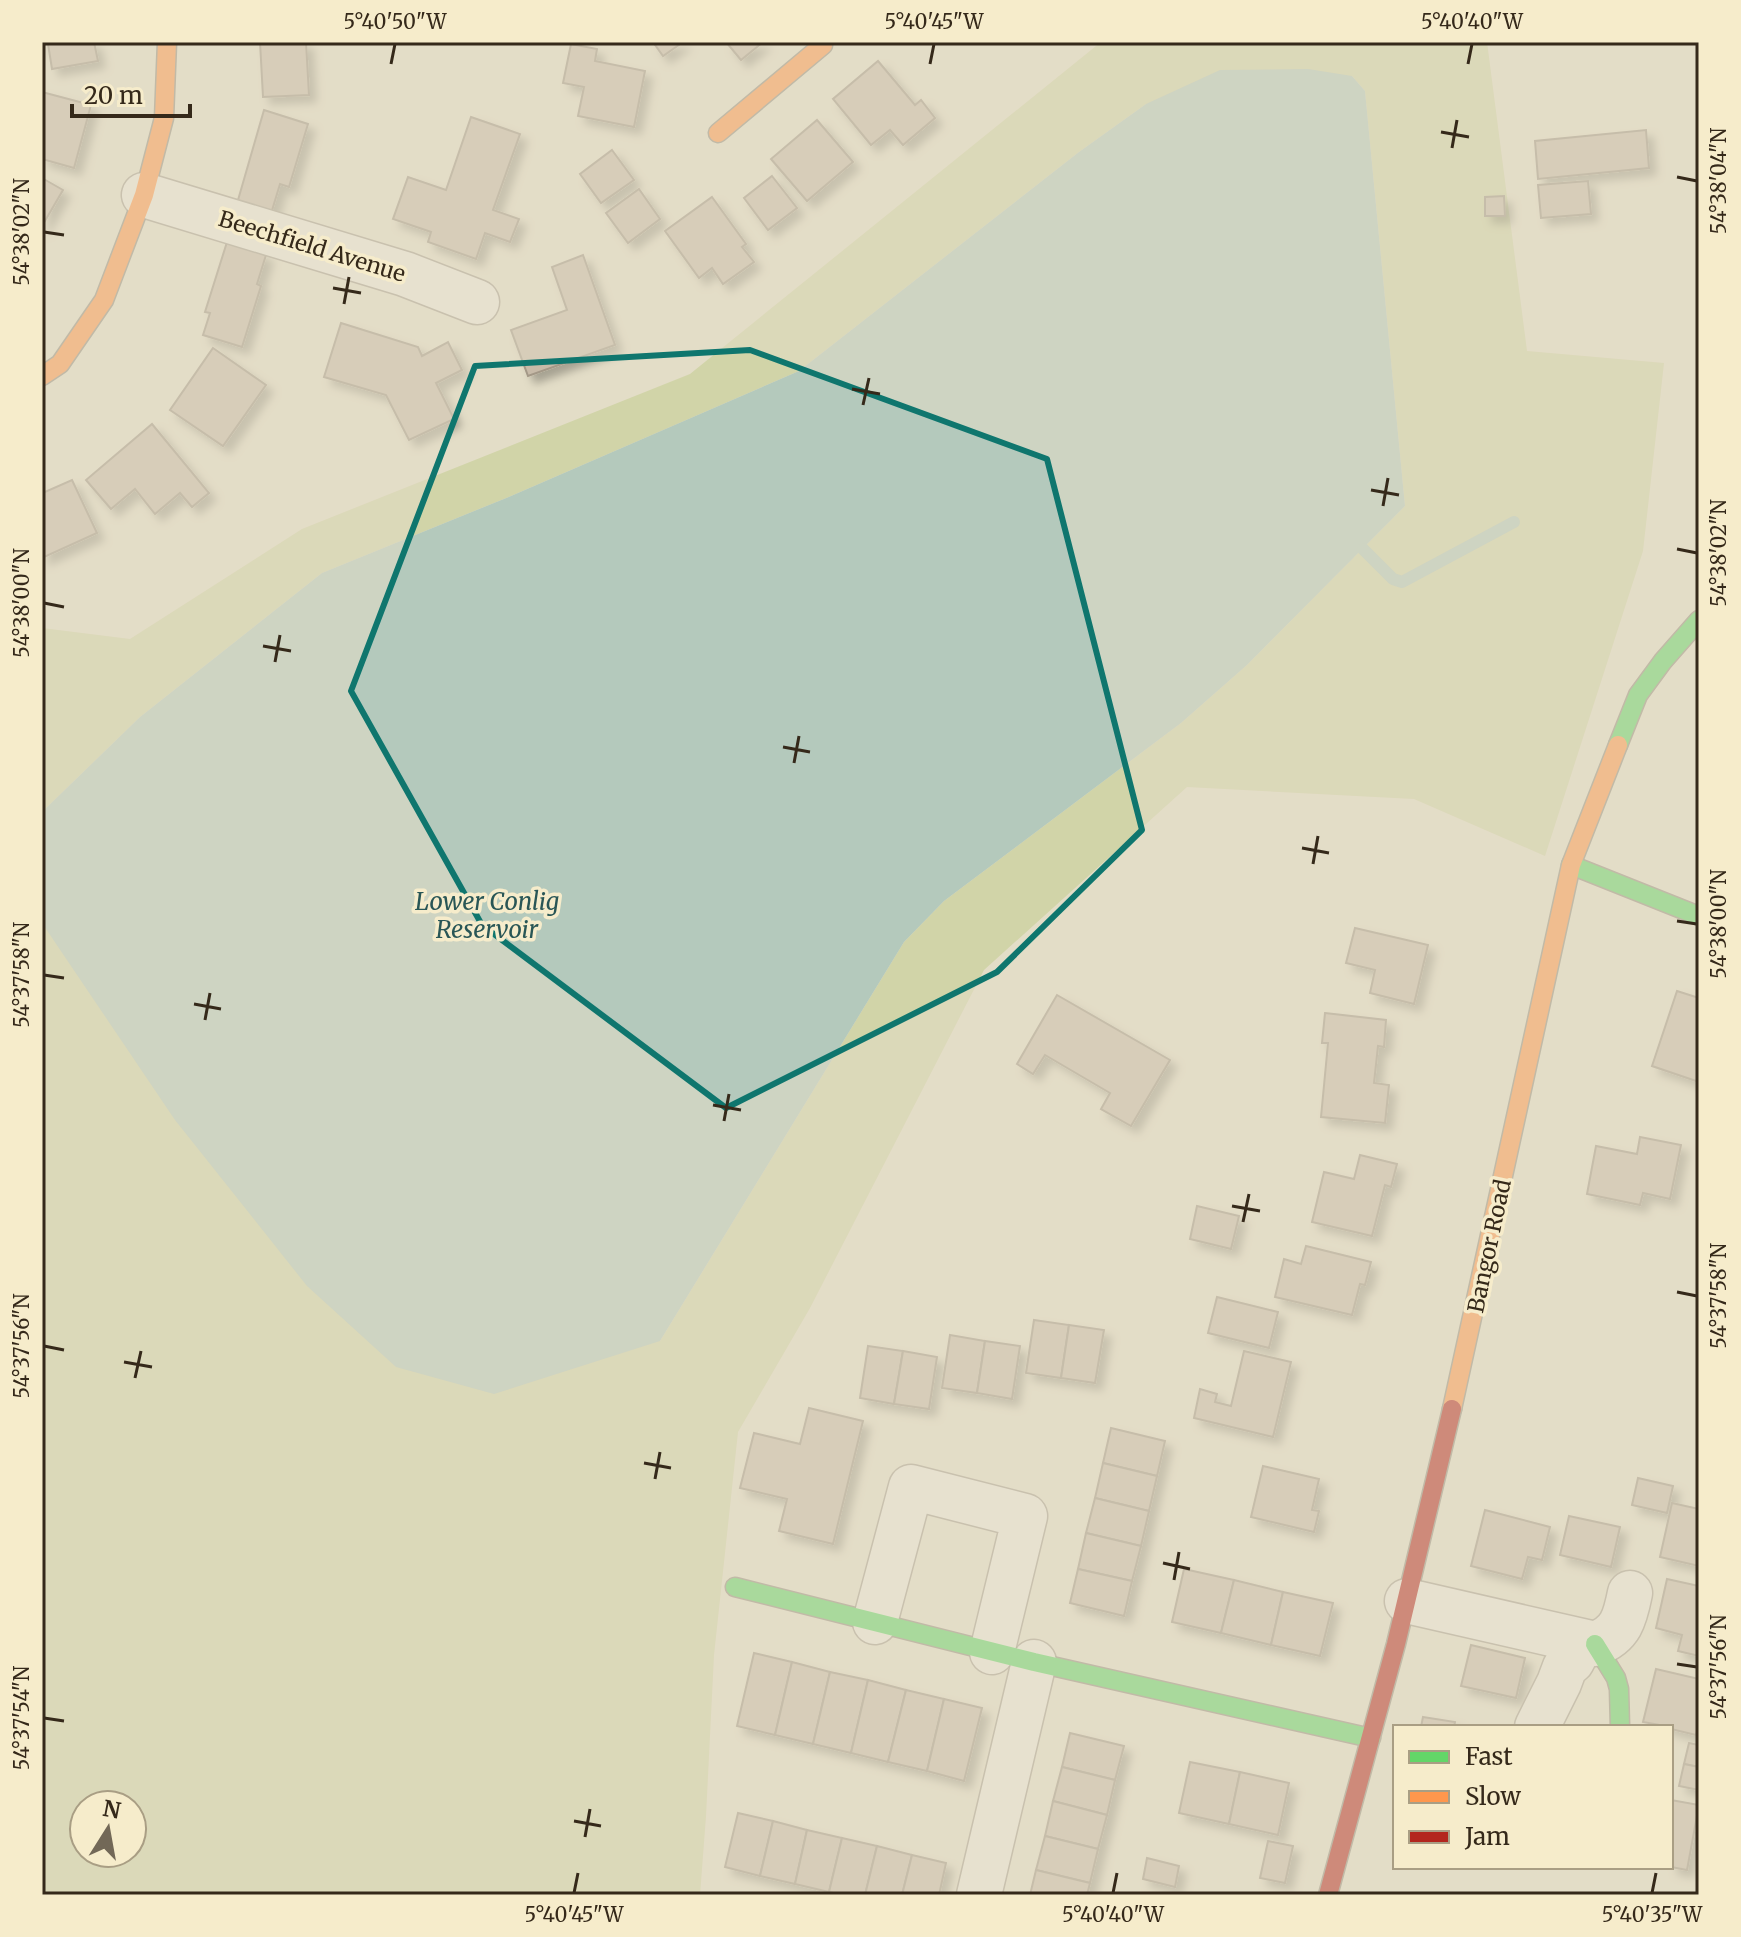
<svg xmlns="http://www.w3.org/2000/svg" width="1741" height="1937" font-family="Merriweather,serif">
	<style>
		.green { fill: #d1d4a8; fill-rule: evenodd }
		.water { fill: #b4c9bc }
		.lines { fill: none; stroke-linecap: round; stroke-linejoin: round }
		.stream { stroke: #b4c9bc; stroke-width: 12 }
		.building { fill: #c7baa8; stroke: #a39887; stroke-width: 2; filter: url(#shadow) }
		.street-casing { stroke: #a8a091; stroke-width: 47 }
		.fast-casing { stroke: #979081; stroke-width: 21 }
		.slow-casing { stroke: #979081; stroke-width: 21 }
		.jam-casing { stroke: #979081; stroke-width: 21 }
		.street { stroke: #ebe7da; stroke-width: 44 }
		.fast { stroke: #63d668; stroke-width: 18 }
		.slow { stroke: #ff974d; stroke-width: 18 }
		.jam { stroke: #b3261e; stroke-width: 18 }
		.marked { fill: none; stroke: #0f766e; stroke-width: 6; stroke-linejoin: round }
		.ticks { fill: none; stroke: #35291a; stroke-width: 3 }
		.labels { text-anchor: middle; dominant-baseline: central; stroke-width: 7; stroke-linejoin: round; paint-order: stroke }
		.street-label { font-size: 22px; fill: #35291a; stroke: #f6eccb }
		.water-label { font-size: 24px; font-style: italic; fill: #295656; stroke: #f6eccb }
		.neatline { fill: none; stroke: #35291a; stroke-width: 3 }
		.ticks-label { font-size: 20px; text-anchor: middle; fill: #35291a }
	</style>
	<defs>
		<filter id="shadow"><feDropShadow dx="7" dy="7" stdDeviation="4" flood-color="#0004"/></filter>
	</defs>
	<rect width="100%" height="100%" fill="#e3ddc7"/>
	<path class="green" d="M 1101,42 L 1487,42 L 1527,351 L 1664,363 L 1643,551 L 1545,856 L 1414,799 L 1187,787 L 984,970 L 810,1308 L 738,1432 L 714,1655 L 706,1816 L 700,1895 L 42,1895 L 42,913 L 44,926 L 660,1341 L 904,942 L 944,901 L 1181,723 L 1247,665 L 1405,506 L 1365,91 L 1352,76 L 1146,104 L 1079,152 L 799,371 L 511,496 L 322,573 L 140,717 L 42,812 L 42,628 L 130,639 L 302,529 L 690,374 ZM 84,1805 L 132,1805 L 132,1853 L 84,1853 Z"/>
	<path class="water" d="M 1308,69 L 1352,76 L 1365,91 L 1405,506 L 1247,665 L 1181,723 L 944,901 L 904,942 L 660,1341 L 494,1394 L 396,1367 L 307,1286 L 175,1120 L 44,926 L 42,913 L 42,812 L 140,717 L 322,573 L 511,496 L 799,371 L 1079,152 L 1146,104 L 1220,70 Z"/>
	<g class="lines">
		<path class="stream" d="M 1363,549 L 1393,579 L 1402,582 L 1514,522"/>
	</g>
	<g class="building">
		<path d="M 42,42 L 94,42 L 98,61 L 52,69 L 48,44 L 42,45 Z"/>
		<path d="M 260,42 L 306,42 L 309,95 L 263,97 Z"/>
		<path d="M 653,42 L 683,42 L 663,56 Z"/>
		<path d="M 726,42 L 763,42 L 741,60 Z"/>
		<path d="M 571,44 L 597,49 L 595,61 L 645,71 L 634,127 L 578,116 L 584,87 L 563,83 Z"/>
		<path d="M 878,61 L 915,105 L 921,100 L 935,118 L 903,145 L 890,130 L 871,145 L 833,99 Z"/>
		<path d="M 42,92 L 91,105 L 74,168 L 42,159 Z"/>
		<path d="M 264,110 L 308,124 L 289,187 L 280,184 L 270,217 L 236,207 Z"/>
		<path d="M 471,117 L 520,134 L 493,210 L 519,219 L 510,242 L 485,233 L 476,259 L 428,242 L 431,232 L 393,219 L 408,177 L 446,190 Z"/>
		<path d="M 817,120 L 853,162 L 807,201 L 771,159 Z"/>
		<path d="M 1646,130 L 1649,168 L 1538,179 L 1535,141 Z"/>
		<path d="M 612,150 L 634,180 L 601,203 L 580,174 Z"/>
		<path d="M 772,176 L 797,208 L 768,230 L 744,198 Z"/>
		<path d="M 42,178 L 63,190 L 42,226 Z"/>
		<path d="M 1588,181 L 1591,214 L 1541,218 L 1538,185 Z"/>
		<path d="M 639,189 L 660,219 L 628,243 L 606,213 Z"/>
		<path d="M 1504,196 L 1505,216 L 1485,216 L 1485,197 Z"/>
		<path d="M 712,197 L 746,244 L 742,247 L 754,262 L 723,284 L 712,268 L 699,278 L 665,231 Z"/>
		<path d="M 227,242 L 266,255 L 257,284 L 261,286 L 242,347 L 203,335 L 210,313 L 205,312 Z"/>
		<path d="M 583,255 L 615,345 L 528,376 L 511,330 L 567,310 L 552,267 Z"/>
		<path d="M 341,323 L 418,347 L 422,356 L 448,342 L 462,370 L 436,383 L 454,419 L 409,440 L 386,395 L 324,377 Z"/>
		<path d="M 213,348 L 266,385 L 223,446 L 170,410 Z"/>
		<path d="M 152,424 L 209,493 L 192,507 L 180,493 L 155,514 L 135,489 L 111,509 L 86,480 Z"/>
		<path d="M 72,480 L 97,533 L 42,558 L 42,487 L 45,492 Z"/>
		<path d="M 1355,928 L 1428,945 L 1414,1004 L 1370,993 L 1375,970 L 1346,963 Z"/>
		<path d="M 1677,991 L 1699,998 L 1699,1082 L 1652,1066 Z"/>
		<path d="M 1057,995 L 1170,1060 L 1131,1126 L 1101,1109 L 1110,1093 L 1045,1055 L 1033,1074 L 1017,1064 Z"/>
		<path d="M 1325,1013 L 1386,1020 L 1384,1047 L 1378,1046 L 1374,1083 L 1389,1085 L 1385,1123 L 1321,1117 L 1328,1043 L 1322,1043 Z"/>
		<path d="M 1640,1137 L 1681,1145 L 1670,1199 L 1643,1193 L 1640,1205 L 1587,1194 L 1596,1146 L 1637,1154 Z"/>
		<path d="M 1360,1155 L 1397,1164 L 1391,1187 L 1385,1185 L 1372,1236 L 1312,1222 L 1324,1172 L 1354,1179 Z"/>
		<path d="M 1197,1206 L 1239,1216 L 1231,1249 L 1190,1239 Z"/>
		<path d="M 1306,1246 L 1371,1262 L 1365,1285 L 1360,1284 L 1352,1315 L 1275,1297 L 1284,1259 L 1301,1264 Z"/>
		<path d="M 1217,1297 L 1278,1312 L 1269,1348 L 1208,1333 Z"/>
		<path d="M 1034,1320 L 1069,1325 L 1061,1378 L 1026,1373 Z"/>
		<path d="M 1069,1325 L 1104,1330 L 1095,1383 L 1061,1378 Z"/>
		<path d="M 950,1335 L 985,1341 L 977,1393 L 942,1388 Z"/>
		<path d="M 985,1341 L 1020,1346 L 1012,1399 L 977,1393 Z"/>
		<path d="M 868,1346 L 903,1351 L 894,1404 L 860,1398 Z"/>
		<path d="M 903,1351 L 937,1357 L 929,1409 L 894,1404 Z"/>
		<path d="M 1244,1351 L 1291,1362 L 1273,1437 L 1194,1418 L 1200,1389 L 1217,1394 L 1215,1402 L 1231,1406 Z"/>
		<path d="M 809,1408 L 863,1421 L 833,1544 L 779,1531 L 787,1499 L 740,1488 L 754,1433 L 800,1444 Z"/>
		<path d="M 1111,1428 L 1165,1441 L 1157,1476 L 1103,1463 Z"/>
		<path d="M 1103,1463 L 1157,1476 L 1149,1511 L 1095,1498 Z"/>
		<path d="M 1263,1466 L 1319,1479 L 1312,1510 L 1319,1511 L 1314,1532 L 1251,1517 Z"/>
		<path d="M 1638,1478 L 1673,1486 L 1667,1513 L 1632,1505 Z"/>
		<path d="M 1095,1498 L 1149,1511 L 1141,1546 L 1086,1533 Z"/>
		<path d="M 1672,1503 L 1699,1509 L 1699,1566 L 1660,1557 Z"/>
		<path d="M 1485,1510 L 1550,1527 L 1542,1560 L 1528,1557 L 1522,1579 L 1471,1566 Z"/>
		<path d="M 1569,1516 L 1620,1527 L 1611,1567 L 1560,1555 Z"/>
		<path d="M 1086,1533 L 1141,1546 L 1132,1581 L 1078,1569 Z"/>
		<path d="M 1078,1569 L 1132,1581 L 1124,1616 L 1070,1603 Z"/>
		<path d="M 1184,1569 L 1234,1580 L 1221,1633 L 1172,1622 Z"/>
		<path d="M 1667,1579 L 1699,1586 L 1699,1656 L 1678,1651 L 1682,1635 L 1656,1628 Z"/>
		<path d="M 1234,1580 L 1283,1592 L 1271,1645 L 1221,1633 Z"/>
		<path d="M 1283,1592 L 1333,1603 L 1320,1656 L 1271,1645 Z"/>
		<path d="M 1471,1645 L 1525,1658 L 1516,1698 L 1461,1686 Z"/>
		<path d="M 754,1653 L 792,1662 L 775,1735 L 737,1726 Z"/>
		<path d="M 792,1662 L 830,1672 L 813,1744 L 775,1735 Z"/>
		<path d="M 1656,1669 L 1699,1679 L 1699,1724 L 1696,1735 L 1671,1729 L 1671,1727 L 1643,1722 Z"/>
		<path d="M 830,1672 L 868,1680 L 851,1753 L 813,1744 Z"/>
		<path d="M 868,1680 L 906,1690 L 888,1762 L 851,1753 Z"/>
		<path d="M 906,1690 L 944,1699 L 927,1771 L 888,1762 Z"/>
		<path d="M 944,1699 L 982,1708 L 964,1781 L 927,1771 Z"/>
		<path d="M 1423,1717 L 1455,1722 L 1454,1727 L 1421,1727 Z"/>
		<path d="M 1070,1733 L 1124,1746 L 1115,1780 L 1062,1767 Z"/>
		<path d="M 1689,1743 L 1699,1745 L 1699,1767 L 1684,1764 Z"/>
		<path d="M 1190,1762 L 1240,1772 L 1229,1824 L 1179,1813 Z"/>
		<path d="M 1684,1764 L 1699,1767 L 1699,1790 L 1679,1786 Z"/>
		<path d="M 1062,1767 L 1115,1780 L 1107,1815 L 1053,1801 Z"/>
		<path d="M 1240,1772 L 1289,1783 L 1278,1835 L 1229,1824 Z"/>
		<path d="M 1671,1800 L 1699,1805 L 1687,1870 L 1671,1867 Z"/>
		<path d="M 1053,1801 L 1107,1815 L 1098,1849 L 1045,1836 Z"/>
		<path d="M 738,1813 L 773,1821 L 760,1876 L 725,1867 Z"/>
		<path d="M 773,1821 L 807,1830 L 795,1884 L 760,1876 Z"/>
		<path d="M 807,1830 L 842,1838 L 829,1892 L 795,1884 Z"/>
		<path d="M 1045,1836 L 1098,1849 L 1090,1883 L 1036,1870 Z"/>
		<path d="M 842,1838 L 877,1846 L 865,1895 L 841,1895 L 829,1892 Z"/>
		<path d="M 1268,1841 L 1293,1846 L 1285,1883 L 1260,1878 Z"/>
		<path d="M 877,1846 L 912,1855 L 902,1895 L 865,1895 Z"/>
		<path d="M 912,1855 L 946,1863 L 939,1895 L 902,1895 Z"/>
		<path d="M 1147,1858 L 1179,1866 L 1175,1887 L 1143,1879 Z"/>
		<path d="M 1036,1870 L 1090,1883 L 1087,1895 L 1030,1895 Z"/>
	</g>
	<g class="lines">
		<g class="street-casing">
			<g id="street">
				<path d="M 144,195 L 405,274 L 477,302"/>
				<path d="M 1407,1601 L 1595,1644 C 1621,1635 1625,1618 1630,1593"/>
				<path d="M 875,1622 L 911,1487 L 1025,1516 L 992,1652"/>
				<path d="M 1537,1727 L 1559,1683 L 1565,1667 L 1572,1661 L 1582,1642"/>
				<path d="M 979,1895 L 1034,1662"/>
			</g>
		</g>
		<g class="fast-casing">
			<g id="fast">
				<path d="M 1618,745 L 1638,695 L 1663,661 L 1699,620"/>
				<path d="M 1571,865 L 1699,916"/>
				<path d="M 735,1587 L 1034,1662 L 1371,1738"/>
				<path d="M 1595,1644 L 1616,1678 L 1619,1689 L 1620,1727"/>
			</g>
		</g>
		<g class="slow-casing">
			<g id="slow">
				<path d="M 718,133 L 823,45 L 823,42"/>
				<path d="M 42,376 L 60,364 L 104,300 L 144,195 L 164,118 L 167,42"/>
				<path d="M 1452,1409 L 1571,865 L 1618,745"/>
			</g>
		</g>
		<g class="jam-casing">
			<path id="jam" d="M 1328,1895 L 1396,1644 L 1452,1409"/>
		</g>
		<use href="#street" class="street"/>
		<use href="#fast" class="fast"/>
		<use href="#slow" class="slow"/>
		<use href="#jam" class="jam"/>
	</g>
	<path d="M0 0H1741V1937H0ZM 750,350 L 1047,459 L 1142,830 L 997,972 L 726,1108 L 482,925 L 351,691 L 475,366 Z" fill="#e3ddc7" fill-opacity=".55" fill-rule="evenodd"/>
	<path class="marked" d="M 750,350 L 1047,459 L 1142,830 L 997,972 L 726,1108 L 482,925 L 351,691 L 475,366 Z"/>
	<path class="ticks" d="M 391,64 L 395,44M 930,64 L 934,44M 1468,64 L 1472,44M 1441,132 L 1469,137M 1452,148 L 1457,120M 1677,177 L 1697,181M 44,232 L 64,235M 333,288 L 361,293M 344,304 L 349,277M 852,389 L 880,394M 863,405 L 869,378M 1371,490 L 1399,495M 1383,506 L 1388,478M 1677,549 L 1697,553M 44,603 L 64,607M 263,646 L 291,651M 275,662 L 280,635M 783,747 L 810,752M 794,763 L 799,736M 1302,848 L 1329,853M 1313,864 L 1318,836M 1677,921 L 1697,924M 44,975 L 64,978M 194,1004 L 221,1009M 205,1020 L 210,993M 713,1105 L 741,1110M 724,1121 L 729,1094M 1232,1206 L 1260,1211M 1243,1222 L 1249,1194M 1677,1292 L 1697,1296M 44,1346 L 64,1350M 124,1362 L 152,1367M 135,1378 L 141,1351M 644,1463 L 671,1468M 655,1479 L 660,1452M 1163,1563 L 1190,1569M 1174,1580 L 1179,1552M 1677,1664 L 1697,1667M 44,1718 L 64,1721M 574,1821 L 601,1826M 585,1837 L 590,1809M 574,1893 L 578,1873M 1113,1893 L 1117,1873M 1652,1893 L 1656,1873"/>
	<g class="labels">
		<g class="street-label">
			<text transform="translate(312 246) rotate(17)">Beechfield Avenue</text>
			<text transform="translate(1489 1246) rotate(-78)">Bangor Road</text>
		</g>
		<g class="water-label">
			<text x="487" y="901">Lower Conlig<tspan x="487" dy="28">Reservoir</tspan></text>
		</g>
	</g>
	<rect width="1741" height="1937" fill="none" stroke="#f6eccb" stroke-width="88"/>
	<rect x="1393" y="1725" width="280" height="144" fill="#f6eccb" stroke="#a99e84" stroke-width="2"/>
	<rect x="1409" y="1751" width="40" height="12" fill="#63d668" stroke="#a99e84" stroke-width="2"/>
	<text x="1465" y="1765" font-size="24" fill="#35291a">Fast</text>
	<rect x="1409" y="1791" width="40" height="12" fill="#ff974d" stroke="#a99e84" stroke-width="2"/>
	<text x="1465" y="1805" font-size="24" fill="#35291a">Slow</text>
	<rect x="1409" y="1831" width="40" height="12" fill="#b3261e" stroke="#a99e84" stroke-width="2"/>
	<text x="1465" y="1845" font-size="24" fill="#35291a">Jam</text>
	<g transform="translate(108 1829) rotate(11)"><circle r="38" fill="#f6eccb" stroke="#a99e84" stroke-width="2"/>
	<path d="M0-6L14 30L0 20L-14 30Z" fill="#726857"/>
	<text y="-12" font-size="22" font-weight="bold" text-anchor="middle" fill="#35291a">N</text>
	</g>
	<path d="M72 104v12h118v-12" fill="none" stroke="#35291a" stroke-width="4"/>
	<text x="84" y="104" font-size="24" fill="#35291a" stroke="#f6eccb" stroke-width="6" paint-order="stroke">20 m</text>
	<rect x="44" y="44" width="1653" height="1849" class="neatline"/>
	<g class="ticks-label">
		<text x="395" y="29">5°40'50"W</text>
		<text x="934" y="29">5°40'45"W</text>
		<text x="1472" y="29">5°40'40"W</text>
		<text transform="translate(1719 181) rotate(-90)" y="7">54°38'04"N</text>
		<text transform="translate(22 232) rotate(-90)" y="7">54°38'02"N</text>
		<text transform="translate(1719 553) rotate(-90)" y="7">54°38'02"N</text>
		<text transform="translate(22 603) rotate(-90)" y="7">54°38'00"N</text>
		<text transform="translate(1719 924) rotate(-90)" y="7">54°38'00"N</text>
		<text transform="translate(22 975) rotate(-90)" y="7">54°37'58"N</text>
		<text transform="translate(1719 1296) rotate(-90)" y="7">54°37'58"N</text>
		<text transform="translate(22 1346) rotate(-90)" y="7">54°37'56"N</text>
		<text transform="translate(1719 1667) rotate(-90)" y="7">54°37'56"N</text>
		<text transform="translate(22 1718) rotate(-90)" y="7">54°37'54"N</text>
		<text x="574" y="1922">5°40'45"W</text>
		<text x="1113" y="1922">5°40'40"W</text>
		<text x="1652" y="1922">5°40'35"W</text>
	</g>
</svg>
